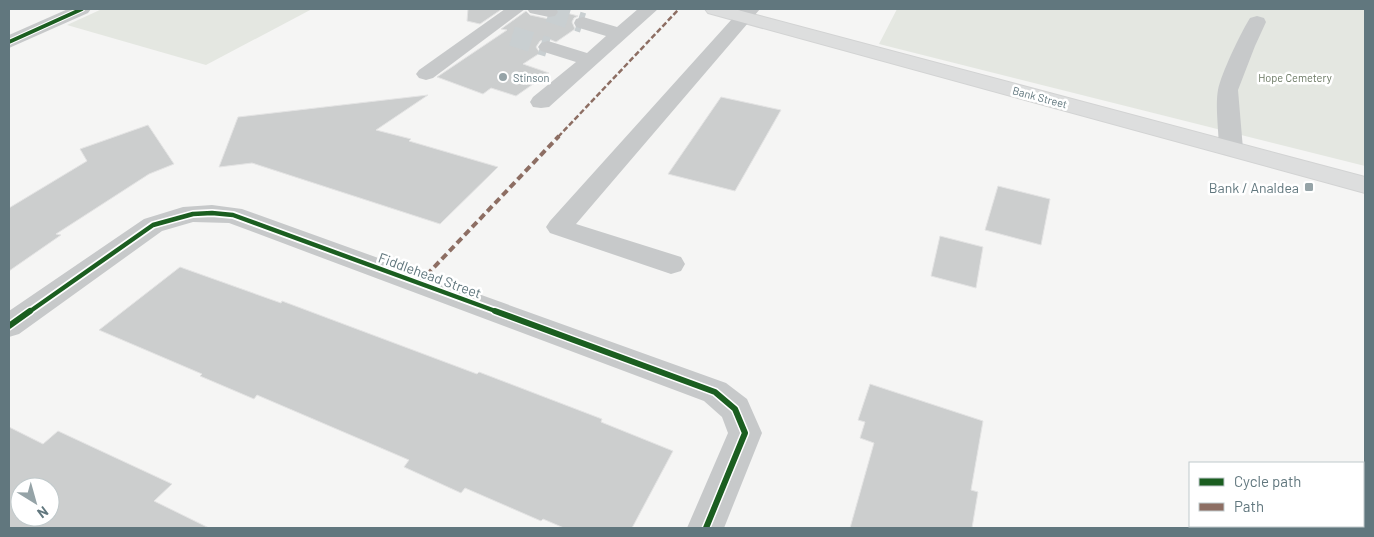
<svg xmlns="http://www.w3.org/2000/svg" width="1374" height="537" font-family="Barlow,sans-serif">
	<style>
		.green { fill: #e4e7e1 }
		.building { fill: #cccece; stroke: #e4e4e4; fill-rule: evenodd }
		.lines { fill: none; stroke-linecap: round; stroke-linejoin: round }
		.minor-tunnel { stroke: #c9cfd1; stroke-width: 20; stroke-dasharray: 20 10; stroke-linecap: butt }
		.major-casing { stroke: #d2d3d3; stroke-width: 2 }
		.minor { fill: #c7c9ca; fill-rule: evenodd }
		.major { fill: #dddede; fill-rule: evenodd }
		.quiet-far1 { stroke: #8d6e63; stroke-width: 2.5; stroke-dasharray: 5.5 2.5; stroke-linecap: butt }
		.quiet { stroke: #8d6e63; stroke-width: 4; stroke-dasharray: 7 4; stroke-linecap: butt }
		.cycleway-far2-casing { stroke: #fff; stroke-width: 6 }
		.cycleway-far1-casing { stroke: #fff; stroke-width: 8 }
		.cycleway-casing { stroke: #fff; stroke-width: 9 }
		.cycleway-far2 { stroke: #1b5e20; stroke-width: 4 }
		.cycleway-far1 { stroke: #1b5e20; stroke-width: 4.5 }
		.cycleway { stroke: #1b5e20; stroke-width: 6 }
		.poi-dot { fill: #95a3a7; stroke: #fff; stroke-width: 2 }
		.labels { text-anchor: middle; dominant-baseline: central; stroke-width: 5; stroke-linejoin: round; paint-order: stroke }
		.far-poi-label { font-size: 11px; fill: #61777e; stroke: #fff; text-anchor: start }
		.far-park-label { font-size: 11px; fill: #687660; stroke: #fff }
		.far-street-label { font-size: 11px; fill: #61777e; stroke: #fff }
		.poi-label { font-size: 14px; fill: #61777e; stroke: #fff; text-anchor: end }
		.street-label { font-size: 14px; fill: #61777e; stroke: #fff }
	</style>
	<rect width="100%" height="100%" fill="#f5f5f4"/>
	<g class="green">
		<path d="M 102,9 L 312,9 L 206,65 L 67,25 Z"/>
		<path d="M 897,9 L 1365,9 L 1365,166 L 879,44 Z"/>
	</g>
	<g class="building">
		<path d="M 468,9 L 502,9 L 480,24 L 467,21 Z"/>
		<path d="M 526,11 L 530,15 L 549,19 L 556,17 L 559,11 L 578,16 L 574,18 L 572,22 L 575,29 L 556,42 L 549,39 L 540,41 L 536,47 L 540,53 L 523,64 L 549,73 L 516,96 L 491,88 L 483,94 L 437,77 L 507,30 L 501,29 Z"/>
		<path d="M 428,95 L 376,130 L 411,139 L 409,141 L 498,167 L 440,224 L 252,163 L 219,167 L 238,117 Z"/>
		<path d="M 721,97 L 781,110 L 735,191 L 668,174 Z"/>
		<path d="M 148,125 L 174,164 L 149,174 L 56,234 L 61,235 L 9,271 L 9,208 L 87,161 L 80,149 Z"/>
		<path d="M 998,186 L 1050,199 L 1041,245 L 985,230 Z"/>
		<path d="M 940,236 L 983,247 L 976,288 L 931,276 Z"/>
		<path d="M 180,267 L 281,303 L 282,301 L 477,374 L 479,372 L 602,419 L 601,422 L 673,451 L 632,528 L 564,528 L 543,519 L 541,521 L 465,488 L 461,493 L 404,467 L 409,460 L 257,395 L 254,399 L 200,376 L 202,374 L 99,330 Z"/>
		<path d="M 870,384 L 983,421 L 971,490 L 978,492 L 972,528 L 850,528 L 874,443 L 860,438 L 865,422 L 858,420 Z"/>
		<path d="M 9,427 L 43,444 L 58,431 L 172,484 L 154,501 L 209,528 L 9,528 ZM 20,487 L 50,487 L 50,517 L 20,517 Z"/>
	</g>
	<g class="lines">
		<g class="minor-tunnel">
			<path d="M 549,12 L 583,23"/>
			<path d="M 512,36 L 548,47"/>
		</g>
		<g class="major-casing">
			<path id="major" d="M 705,9 L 734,9 L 1365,177 L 1365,193 L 708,13 Z"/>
		</g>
		<g class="minor">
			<path d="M 68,9 L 91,9 L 88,13 L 9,48 L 9,35 Z"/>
			<path d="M 505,9 L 525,9 L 433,78 L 426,80 L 419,78 L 416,74 L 419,70 Z"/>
			<path d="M 527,9 L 556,9 L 558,12 L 555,16 L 549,17 L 530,13 Z"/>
			<path d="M 638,9 L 658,9 L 549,107 L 541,108 L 533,107 L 530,102 L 533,97 L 576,62 L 541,51 L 538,47 L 541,43 L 548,41 L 587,53 L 606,36 L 576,27 L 574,23 L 576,19 L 583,17 L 617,27 Z"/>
			<path d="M 741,9 L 760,9 L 576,224 L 681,257 L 685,264 L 681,271 L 671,274 L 550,233 L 546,227 L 550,221 Z"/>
			<path d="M 1257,16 L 1264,18 L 1266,22 L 1255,46 L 1238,90 L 1243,149 L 1239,154 L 1231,156 L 1223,154 L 1219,149 C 1219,133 1215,105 1218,90 C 1221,74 1241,32 1250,18 Z"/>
			<path d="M 212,205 L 242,209 L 726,383 L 747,399 L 762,433 L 724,528 L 687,528 L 728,433 L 722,417 L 704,401 L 229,223 L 193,222 L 162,231 L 19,334 L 9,337 L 9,311 L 144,219 L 183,207 Z"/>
		</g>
		<use href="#major" class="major"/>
		<path class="quiet-far1" d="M 558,137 L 679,9"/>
		<path class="quiet" d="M 419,283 L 559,136"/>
		<g class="cycleway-far2-casing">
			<path id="cycleway-far2" d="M 9,42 L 82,9"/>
		</g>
		<g class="cycleway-far1-casing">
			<path id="cycleway-far1" d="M 29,312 L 153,225 L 193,214 L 212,213 L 233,215 L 498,312"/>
		</g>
		<g class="cycleway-casing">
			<g id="cycleway">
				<path d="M 495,311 L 715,392 L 735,409 L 745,433 L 706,528"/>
				<path d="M 9,326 L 30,311"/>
			</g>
		</g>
		<use href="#cycleway-far2" class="cycleway-far2"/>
		<use href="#cycleway-far1" class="cycleway-far1"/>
		<use href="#cycleway" class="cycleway"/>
	</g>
	<g class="poi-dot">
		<circle cx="503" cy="77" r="5"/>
		<rect x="1304" y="182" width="10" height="10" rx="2.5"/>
	</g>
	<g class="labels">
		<g class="far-poi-label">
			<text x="513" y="77">Stinson</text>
		</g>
		<g class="far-park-label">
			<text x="1295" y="77">Hope Cemetery</text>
		</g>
		<g class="far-street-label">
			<text transform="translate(1040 97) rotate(15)">Bank Street</text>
		</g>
		<g class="poi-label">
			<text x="1299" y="187">Bank / Analdea</text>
		</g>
		<g class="street-label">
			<text transform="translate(430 275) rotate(20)">Fiddlehead Street</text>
		</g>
	</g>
	<rect width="1374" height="537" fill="none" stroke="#61777e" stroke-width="20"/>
	<rect x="1189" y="462" width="175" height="65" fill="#ffffff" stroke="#c0c9cb"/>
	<rect x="1199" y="478" width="25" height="8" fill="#1b5e20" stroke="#c0c9cb"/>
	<text x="1234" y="487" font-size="15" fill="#61777e">Cycle path</text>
	<rect x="1199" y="503" width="25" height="8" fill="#8d6e63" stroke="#c0c9cb"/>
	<text x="1234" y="512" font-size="15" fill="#61777e">Path</text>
	<g transform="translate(35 502) rotate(143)"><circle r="24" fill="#ffffff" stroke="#c0c9cb"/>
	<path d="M0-4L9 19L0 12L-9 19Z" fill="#95a3a7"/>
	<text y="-8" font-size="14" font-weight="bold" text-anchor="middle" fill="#61777e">N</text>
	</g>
</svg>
